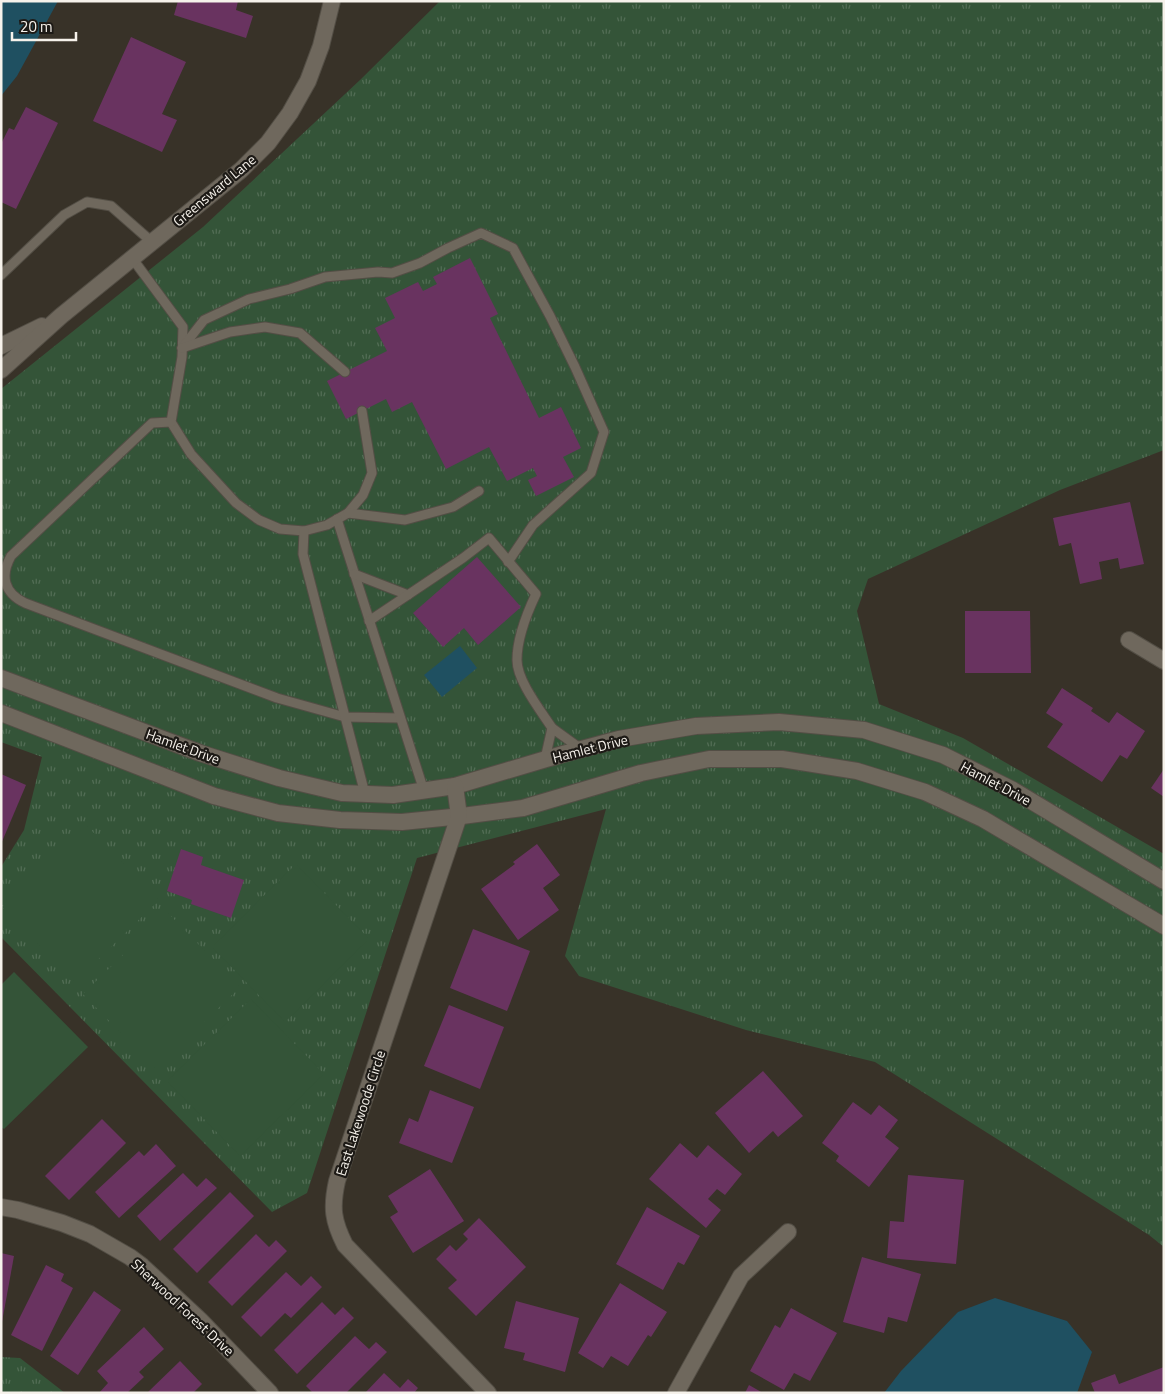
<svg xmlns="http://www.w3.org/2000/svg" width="1165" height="1394" font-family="'Titillium Web',sans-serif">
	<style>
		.grass { fill: url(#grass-tufts) }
		.park { fill: #345438 }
		.water { fill: #1f5061 }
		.building { fill: #693360 }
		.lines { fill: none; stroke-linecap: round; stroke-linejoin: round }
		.service-casing { stroke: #534e45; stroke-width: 11 }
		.minor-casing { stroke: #534e45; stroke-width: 18 }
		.service { stroke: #6f685d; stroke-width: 9 }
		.minor { stroke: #6f685d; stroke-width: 16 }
		.labels { text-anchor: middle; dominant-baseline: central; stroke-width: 4.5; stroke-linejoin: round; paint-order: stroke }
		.street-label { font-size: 14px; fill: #f6f2eb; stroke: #1d1a16 }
	</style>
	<defs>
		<pattern id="grass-tufts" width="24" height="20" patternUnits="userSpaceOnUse" patternTransform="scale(1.25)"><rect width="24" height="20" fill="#345438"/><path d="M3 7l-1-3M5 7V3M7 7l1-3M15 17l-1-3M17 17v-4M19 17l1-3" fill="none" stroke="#526d55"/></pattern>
	</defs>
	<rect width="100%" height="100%" fill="#383228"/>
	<g class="grass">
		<path d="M 440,1 L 1164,1 L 1164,450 L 1060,490 L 868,579 L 857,611 L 879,704 L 963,738 L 1164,854 L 1164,1247 L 1149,1235 L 875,1062 L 746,1030 L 579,976 L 565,956 L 606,809 L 417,858 L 307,1193 L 272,1212 L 1,937 L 1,867 L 24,830 L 42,757 L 1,742 L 1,389 L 203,227 L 360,80 Z"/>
		<path d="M 1,1357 L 20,1358 L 65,1393 L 1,1393 Z"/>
	</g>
	<g class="park">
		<path d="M 86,825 L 159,900 L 75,982 L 2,907 Z"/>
		<path d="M 296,864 L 369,939 L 285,1022 L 212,947 Z"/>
		<path d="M 167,912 L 240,987 L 156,1069 L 83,994 Z"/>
		<path d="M 14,972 L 88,1047 L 4,1129 L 1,1127 L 1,985 Z"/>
		<path d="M 251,999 L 324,1074 L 240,1156 L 167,1081 Z"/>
	</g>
	<g class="water">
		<path d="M 1,1 L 58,1 L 17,76 L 1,96 Z"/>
		<path d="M 460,646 L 477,668 L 442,697 L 424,675 Z"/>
		<path d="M 995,1298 L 1067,1321 L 1092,1352 L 1077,1393 L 884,1393 L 901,1371 L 958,1312 Z"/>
	</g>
	<g class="building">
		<path d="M 178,1 L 238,1 L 236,10 L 253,16 L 246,38 L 174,15 Z"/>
		<path d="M 131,37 L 186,62 L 162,114 L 177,120 L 162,152 L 93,121 Z"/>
		<path d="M 26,107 L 58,123 L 16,209 L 1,202 L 1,144 L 9,128 L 14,130 Z"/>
		<path d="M 470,258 L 498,314 L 490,318 L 539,418 L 561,407 L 581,448 L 563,457 L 574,477 L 536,496 L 528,480 L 537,476 L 533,468 L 507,481 L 489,447 L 446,469 L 412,402 L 392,412 L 386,399 L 346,419 L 327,381 L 387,351 L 375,328 L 395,318 L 385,298 L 418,282 L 423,291 L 437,284 L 433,277 Z"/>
		<path d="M 1130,502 L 1144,564 L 1120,569 L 1118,558 L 1099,562 L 1102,579 L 1080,584 L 1071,543 L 1059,546 L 1053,518 Z"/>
		<path d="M 477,557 L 521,607 L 478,645 L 464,628 L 443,647 L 413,613 Z"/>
		<path d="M 965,611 L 1030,611 L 1031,673 L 965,673 Z"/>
		<path d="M 1062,688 L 1093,708 L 1091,711 L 1109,723 L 1117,712 L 1145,731 L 1127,759 L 1120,755 L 1102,782 L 1047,747 L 1063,724 L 1046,713 Z"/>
		<path d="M 1164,769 L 1164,797 L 1151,788 Z"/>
		<path d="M 1,774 L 26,785 L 1,844 Z"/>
		<path d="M 537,844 L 560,875 L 543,888 L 559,910 L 518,940 L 481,889 L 515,864 L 513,862 Z"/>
		<path d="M 181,849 L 203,857 L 201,865 L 244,880 L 231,918 L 191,904 L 192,900 L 167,891 Z"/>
		<path d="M 473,929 L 530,951 L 507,1011 L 450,988 Z"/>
		<path d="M 449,1005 L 504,1027 L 480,1089 L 424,1066 Z"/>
		<path d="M 763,1071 L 803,1116 L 778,1137 L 773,1131 L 749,1153 L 715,1113 Z"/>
		<path d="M 430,1090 L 474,1107 L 452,1163 L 399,1143 L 409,1118 L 418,1122 Z"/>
		<path d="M 853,1102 L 871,1115 L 879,1105 L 898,1120 L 885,1137 L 899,1148 L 869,1187 L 836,1161 L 839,1156 L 822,1143 Z"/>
		<path d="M 102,1119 L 126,1143 L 69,1200 L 45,1176 Z"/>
		<path d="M 680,1143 L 697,1158 L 708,1145 L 742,1174 L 725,1195 L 717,1189 L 708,1199 L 721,1210 L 706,1228 L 649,1179 Z"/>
		<path d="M 156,1144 L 176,1166 L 119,1218 L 95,1192 L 139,1151 L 144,1156 Z"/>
		<path d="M 430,1169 L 464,1221 L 413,1253 L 390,1217 L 398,1212 L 388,1196 Z"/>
		<path d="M 183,1173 L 197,1187 L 206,1178 L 217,1188 L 160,1241 L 137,1216 Z"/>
		<path d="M 908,1175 L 964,1180 L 956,1264 L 887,1258 L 890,1221 L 904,1222 Z"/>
		<path d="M 230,1192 L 254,1216 L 197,1273 L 173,1249 Z"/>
		<path d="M 647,1207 L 700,1236 L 684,1265 L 678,1262 L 663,1290 L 616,1264 Z"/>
		<path d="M 479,1218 L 526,1267 L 476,1316 L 448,1288 L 457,1280 L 436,1259 L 450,1245 L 456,1251 L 468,1239 L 463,1234 Z"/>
		<path d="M 256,1234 L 269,1247 L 276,1240 L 287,1251 L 232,1306 L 208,1282 Z"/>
		<path d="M 1,1253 L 14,1256 L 2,1322 L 1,1322 Z"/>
		<path d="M 862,1257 L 921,1274 L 907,1322 L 888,1317 L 884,1333 L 843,1322 Z"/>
		<path d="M 46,1265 L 64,1274 L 61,1281 L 73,1288 L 42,1351 L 11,1335 Z"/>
		<path d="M 286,1272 L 301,1286 L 311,1276 L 322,1287 L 291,1318 L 285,1313 L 261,1337 L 241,1317 Z"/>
		<path d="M 620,1283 L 667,1312 L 651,1337 L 648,1335 L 628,1366 L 611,1356 L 603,1368 L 578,1353 Z"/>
		<path d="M 94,1291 L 121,1310 L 78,1375 L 50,1356 Z"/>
		<path d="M 516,1301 L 579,1318 L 565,1372 L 523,1360 L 525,1353 L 504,1348 Z"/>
		<path d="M 322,1302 L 335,1315 L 343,1307 L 354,1318 L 297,1374 L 274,1350 Z"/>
		<path d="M 791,1308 L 837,1333 L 810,1381 L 794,1373 L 784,1390 L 750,1371 L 775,1325 L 780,1328 Z"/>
		<path d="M 144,1327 L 164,1349 L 139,1372 L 144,1377 L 127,1393 L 99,1393 L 108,1383 L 97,1371 Z"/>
		<path d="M 355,1336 L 369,1349 L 376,1342 L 387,1352 L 346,1393 L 313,1393 L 306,1386 Z"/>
		<path d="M 180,1361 L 202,1384 L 193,1393 L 147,1393 Z"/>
		<path d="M 1164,1367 L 1164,1393 L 1095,1393 L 1091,1383 L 1115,1374 L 1119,1384 Z"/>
		<path d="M 384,1373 L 400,1388 L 408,1379 L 418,1388 L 414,1393 L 365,1393 Z"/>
		<path d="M 749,1385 L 763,1393 L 745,1393 Z"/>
	</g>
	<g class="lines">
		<g class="service-casing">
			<g id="service">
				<path d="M 132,258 L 183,327 L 182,357 L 171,422 L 191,454 L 236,503 L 259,520 L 280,529 L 304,531 L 327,525 L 348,513 L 363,495 L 372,473 L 362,411"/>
				<path d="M 1,275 L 64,215 L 87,202 L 111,206 L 152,242"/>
				<path d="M 182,348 L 204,320 L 249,299 L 290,289 L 325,277 L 378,272 L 392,273 L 420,263 L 448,248 L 481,233 L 513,248 L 550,316 L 575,367 L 604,432 L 591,473 L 533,525 L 508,562"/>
				<path d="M 182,348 L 230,332 L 265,327 L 300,333 L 345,372"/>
				<path d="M 171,422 L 152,423 L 11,556 C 0,576 4,593 25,603 L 277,698 L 345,717 L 400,718"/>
				<path d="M 348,513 L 405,520 L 453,507 L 479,491"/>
				<path d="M 337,519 L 424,791"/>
				<path d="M 304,531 L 303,554 L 365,794"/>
				<path d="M 354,574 L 408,595"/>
				<path d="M 369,621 L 463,558 L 489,538 L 536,594 C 527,613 517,638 517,660 C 517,681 541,711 552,728"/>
				<path d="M 545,759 L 552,728 L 581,749"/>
			</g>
		</g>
		<g class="minor-casing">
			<g id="minor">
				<path d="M 1,346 L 42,326"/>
				<path d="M 1,370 L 61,316 L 241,170 L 268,143 L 290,113 L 308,81 L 321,46 L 332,1"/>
				<path d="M 1129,640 L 1164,661"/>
				<path d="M 1,678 L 200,753 L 279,778 L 342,793 L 393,795 L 455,786 L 563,754 L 619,739 L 696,726 L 779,722 L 864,730 L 943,755 L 1013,790 L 1164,881"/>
				<path d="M 1,713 L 214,796 L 278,813 L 340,820 L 402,822 L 462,816 L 523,808 L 641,773 L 709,759 L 782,759 L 857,771 L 925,792 L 983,819 L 1164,926"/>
				<path d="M 455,786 L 459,816 L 337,1181 C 331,1208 333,1221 345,1245 L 488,1393"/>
				<path d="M 1,1207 L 18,1210 L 62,1223 L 90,1234 L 130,1257 L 142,1266 L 200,1320 L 270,1393"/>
				<path d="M 676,1393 L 741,1276 L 788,1232"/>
			</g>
		</g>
		<use href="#service" class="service"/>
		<use href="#minor" class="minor"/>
	</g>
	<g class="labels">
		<g class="street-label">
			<text transform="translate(214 190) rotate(-40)">Greensward Lane</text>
			<text transform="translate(183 746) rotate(20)">Hamlet Drive</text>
			<text transform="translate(590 748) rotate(-14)">Hamlet Drive</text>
			<text transform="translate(996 783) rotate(28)">Hamlet Drive</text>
			<text transform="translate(360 1113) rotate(-72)">East Lakewoode Circle</text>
			<text transform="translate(183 1307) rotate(43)">Sherwood Forest Drive</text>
		</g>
	</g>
	<rect width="1165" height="1394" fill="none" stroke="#f6f2eb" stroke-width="5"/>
	<path d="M12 32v8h64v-8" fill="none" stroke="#f6f2eb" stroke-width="2.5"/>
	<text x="20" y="32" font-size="15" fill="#f6f2eb" stroke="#1d1a16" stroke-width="4" paint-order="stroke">20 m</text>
</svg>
